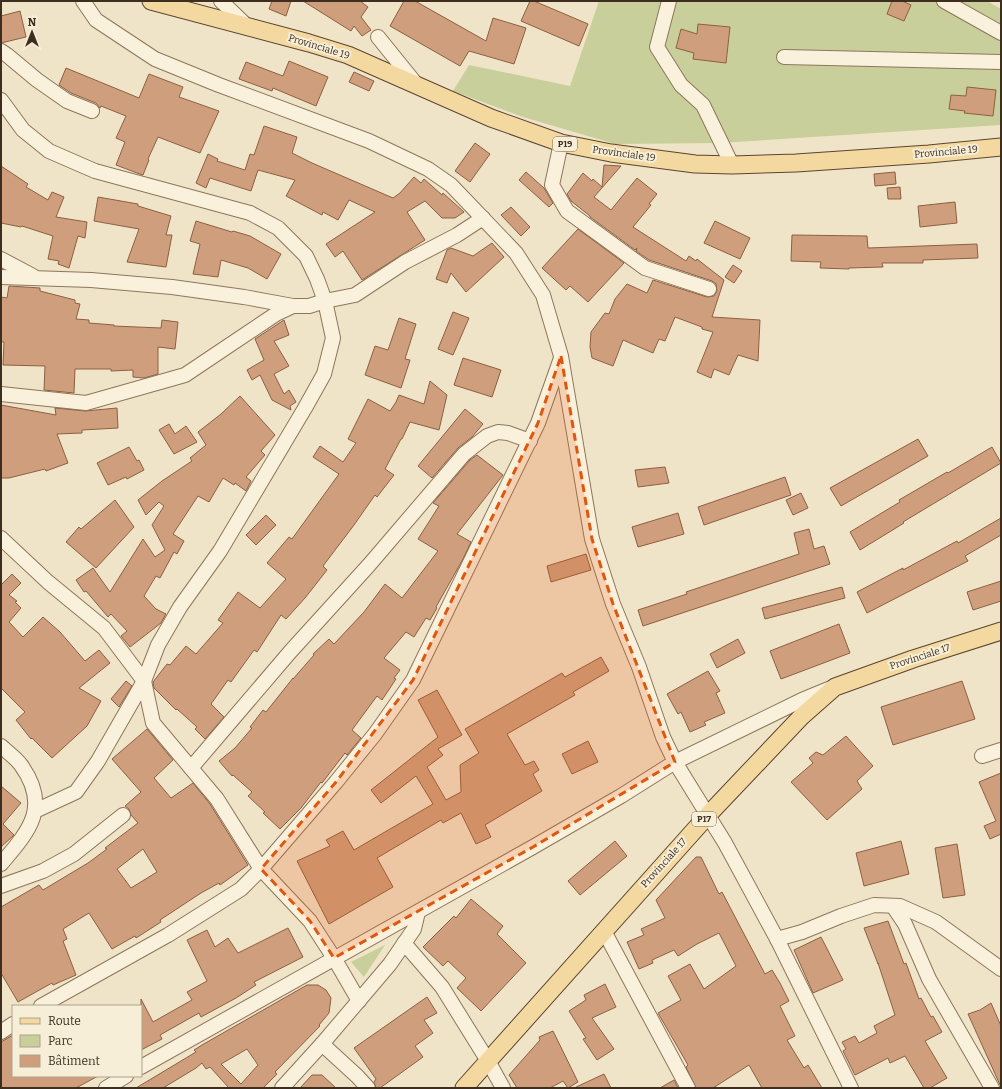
<svg xmlns="http://www.w3.org/2000/svg" width="1002" height="1089" font-family="Bitter,serif">
	<style>
		.green { fill: #c9cf9b }
		.building { fill: #cf9f7d; stroke: #8d5f41; fill-rule: evenodd }
		.lines { fill: none; stroke-linecap: round; stroke-linejoin: round }
		.minor-casing { stroke: #8d765c; stroke-width: 16 }
		.major-casing { stroke: #5b4430; stroke-width: 19 }
		.minor { stroke: #faf1dc; stroke-width: 14 }
		.major { stroke: #f3d9a0; stroke-width: 17 }
		.marked { fill: #df570d; fill-opacity: 0.2; stroke: #df570d; stroke-width: 3; stroke-dasharray: 8 5; stroke-linejoin: round }
		.labels { text-anchor: middle; dominant-baseline: central; stroke-width: 4; stroke-linejoin: round; paint-order: stroke }
		.shield { fill: #f7eed8; stroke: #756857; stroke-width: 1 }
		.shield-label { font-size: 9px; font-weight: bold; fill: #3d2e20 }
		.street-label { font-size: 10px; fill: #3d2e20; stroke: #f7eed8 }
	</style>
	<rect width="100%" height="100%" fill="#f0e4c8"/>
	<g class="green">
		<path d="M 599,1 L 987,1 L 1001,9 L 1001,125 L 720,143 L 615,144 L 523,117 L 453,91 L 469,65 L 570,86 Z"/>
		<path d="M 385,945 L 364,977 L 351,962 Z"/>
	</g>
	<g class="building">
		<path d="M 272,1 L 291,1 L 286,16 L 269,9 Z"/>
		<path d="M 303,1 L 360,1 L 368,7 L 361,17 L 371,30 L 362,36 L 354,26 L 351,31 Z"/>
		<path d="M 404,1 L 415,1 L 486,41 L 493,18 L 526,28 L 514,64 L 469,51 L 460,66 L 390,26 Z"/>
		<path d="M 530,1 L 534,1 L 588,24 L 579,46 L 521,21 Z"/>
		<path d="M 892,1 L 902,1 L 911,5 L 904,21 L 887,14 Z"/>
		<path d="M 20,11 L 26,37 L 1,43 L 1,16 Z"/>
		<path d="M 698,24 L 730,27 L 726,63 L 693,59 L 694,53 L 676,48 L 681,29 L 697,34 Z"/>
		<path d="M 289,61 L 328,77 L 316,106 L 273,88 L 272,91 L 239,79 L 246,62 L 283,76 Z"/>
		<path d="M 66,68 L 139,98 L 149,74 L 183,87 L 179,97 L 219,111 L 200,153 L 158,137 L 148,159 L 149,160 L 143,175 L 137,173 L 116,165 L 125,142 L 116,138 L 126,116 L 101,106 L 100,108 L 96,103 L 71,93 L 59,85 Z"/>
		<path d="M 354,72 L 374,81 L 369,91 L 349,82 Z"/>
		<path d="M 967,87 L 996,90 L 993,116 L 964,113 L 965,111 L 949,109 L 951,95 L 966,96 Z"/>
		<path d="M 264,126 L 297,137 L 292,153 L 312,163 L 393,198 L 400,193 L 414,177 L 421,183 L 424,179 L 442,195 L 443,193 L 464,212 L 455,218 L 442,218 L 425,201 L 407,212 L 425,240 L 362,280 L 343,251 L 335,257 L 326,244 L 375,212 L 349,200 L 338,220 L 323,212 L 322,215 L 286,196 L 295,180 L 258,170 L 251,191 L 210,178 L 206,188 L 196,183 L 208,154 L 218,159 L 217,161 L 245,170 L 250,154 L 254,155 Z"/>
		<path d="M 475,143 L 490,154 L 470,182 L 455,171 Z"/>
		<path d="M 604,165 L 621,166 L 594,197 L 611,210 L 637,178 L 657,194 L 649,204 L 651,205 L 633,227 L 686,261 L 689,256 L 696,261 L 697,259 L 724,280 L 712,317 L 760,320 L 758,361 L 738,355 L 729,375 L 714,369 L 711,378 L 697,372 L 713,332 L 702,329 L 702,327 L 675,317 L 665,341 L 659,339 L 653,353 L 623,340 L 613,366 L 592,358 L 590,347 L 591,332 L 605,313 L 609,314 L 615,299 L 627,284 L 647,293 L 653,280 L 707,297 L 714,296 L 717,291 L 716,284 L 712,281 L 649,260 L 636,251 L 637,248 L 635,250 L 590,217 L 590,216 L 571,201 L 567,194 L 583,173 L 592,181 L 593,179 L 602,187 Z"/>
		<path d="M 1,166 L 28,184 L 26,187 L 48,200 L 52,192 L 64,197 L 56,217 L 87,222 L 85,238 L 78,236 L 69,268 L 58,264 L 59,261 L 48,259 L 53,236 L 22,226 L 21,227 L 1,223 Z"/>
		<path d="M 526,172 L 544,188 L 553,203 L 549,207 L 519,180 Z"/>
		<path d="M 895,172 L 896,184 L 875,186 L 874,174 Z"/>
		<path d="M 900,187 L 901,199 L 888,199 L 887,188 Z"/>
		<path d="M 98,197 L 138,204 L 138,206 L 171,216 L 166,235 L 172,235 L 166,267 L 127,262 L 139,229 L 94,221 Z"/>
		<path d="M 955,202 L 957,223 L 920,227 L 918,206 Z"/>
		<path d="M 511,207 L 530,227 L 521,236 L 501,215 Z"/>
		<path d="M 196,221 L 232,232 L 233,231 L 250,236 L 281,254 L 267,279 L 248,268 L 221,260 L 218,277 L 193,274 L 200,244 L 190,241 Z"/>
		<path d="M 715,221 L 750,238 L 740,259 L 704,243 Z"/>
		<path d="M 578,229 L 624,263 L 588,302 L 570,286 L 566,290 L 542,268 Z"/>
		<path d="M 792,235 L 867,236 L 868,248 L 977,244 L 978,258 L 923,260 L 923,263 L 882,263 L 883,267 L 849,268 L 849,269 L 820,268 L 821,262 L 791,261 Z"/>
		<path d="M 492,243 L 504,257 L 466,292 L 451,273 L 447,283 L 436,279 L 447,250 L 451,248 L 473,256 Z"/>
		<path d="M 733,265 L 742,271 L 734,283 L 725,277 Z"/>
		<path d="M 9,286 L 40,288 L 40,291 L 75,300 L 75,303 L 80,304 L 76,319 L 89,320 L 89,323 L 114,325 L 114,326 L 161,328 L 162,320 L 178,322 L 175,349 L 158,347 L 158,374 L 144,378 L 133,377 L 133,370 L 111,371 L 111,369 L 75,369 L 74,393 L 44,390 L 45,366 L 3,365 L 4,342 L 1,342 L 1,297 L 7,298 Z"/>
		<path d="M 453,312 L 469,318 L 453,355 L 438,349 Z"/>
		<path d="M 399,318 L 416,324 L 405,359 L 410,360 L 401,388 L 365,375 L 375,346 L 388,350 Z"/>
		<path d="M 284,320 L 289,335 L 274,341 L 289,366 L 274,374 L 284,394 L 289,390 L 296,402 L 290,406 L 291,410 L 272,400 L 260,375 L 252,380 L 247,370 L 264,360 L 255,339 Z"/>
		<path d="M 463,358 L 501,370 L 492,397 L 454,385 Z"/>
		<path d="M 430,381 L 447,395 L 439,430 L 410,422 L 402,439 L 401,439 L 385,469 L 394,475 L 377,497 L 375,495 L 354,525 L 323,566 L 327,570 L 305,598 L 286,619 L 281,615 L 257,652 L 254,650 L 231,682 L 228,680 L 211,704 L 224,717 L 205,739 L 195,729 L 197,727 L 177,709 L 176,710 L 154,688 L 153,682 L 167,664 L 170,665 L 186,646 L 196,654 L 223,623 L 218,620 L 238,592 L 260,608 L 286,579 L 267,563 L 289,537 L 292,539 L 339,474 L 313,457 L 320,446 L 343,462 L 356,443 L 348,439 L 368,399 L 390,411 L 396,402 L 399,395 L 424,404 Z"/>
		<path d="M 240,396 L 275,435 L 261,451 L 265,455 L 246,477 L 251,481 L 246,491 L 235,483 L 234,485 L 223,478 L 209,502 L 198,496 L 173,534 L 184,541 L 177,554 L 174,552 L 160,578 L 156,576 L 144,596 L 156,609 L 166,614 L 161,623 L 130,647 L 121,636 L 127,631 L 111,614 L 108,617 L 86,591 L 84,592 L 76,580 L 93,568 L 110,592 L 143,539 L 155,557 L 165,550 L 152,525 L 164,506 L 159,502 L 146,515 L 138,500 L 162,481 L 192,461 L 190,458 L 206,445 L 198,432 L 221,414 Z"/>
		<path d="M 1,405 L 56,415 L 55,408 L 85,411 L 117,408 L 118,428 L 82,430 L 82,433 L 57,434 L 68,463 L 46,471 L 45,469 L 9,478 L 1,478 Z"/>
		<path d="M 465,409 L 483,424 L 472,437 L 458,448 L 432,478 L 418,466 Z"/>
		<path d="M 169,424 L 175,434 L 186,426 L 197,442 L 174,454 L 159,430 Z"/>
		<path d="M 918,439 L 928,456 L 841,506 L 830,488 Z"/>
		<path d="M 129,447 L 137,461 L 139,460 L 144,470 L 127,479 L 126,477 L 108,485 L 97,463 Z"/>
		<path d="M 992,447 L 1001,463 L 903,522 L 904,523 L 860,550 L 850,532 L 900,502 L 899,500 L 947,472 L 948,473 Z"/>
		<path d="M 477,455 L 503,475 L 457,534 L 471,542 L 463,559 L 436,607 L 437,608 L 430,620 L 426,618 L 414,637 L 406,632 L 384,658 L 400,670 L 394,678 L 396,679 L 382,700 L 377,696 L 352,730 L 361,738 L 347,755 L 345,753 L 322,783 L 321,782 L 301,808 L 280,829 L 263,813 L 265,812 L 248,796 L 252,792 L 233,775 L 232,776 L 219,761 L 235,748 L 252,728 L 250,727 L 263,710 L 266,712 L 293,678 L 293,679 L 314,655 L 313,654 L 329,639 L 334,644 L 364,612 L 385,584 L 402,598 L 438,551 L 418,539 L 439,506 L 433,503 L 470,460 Z"/>
		<path d="M 665,467 L 669,483 L 638,487 L 635,470 Z"/>
		<path d="M 785,477 L 791,495 L 704,525 L 698,507 Z"/>
		<path d="M 801,493 L 808,508 L 793,515 L 786,500 Z"/>
		<path d="M 115,500 L 134,527 L 96,568 L 66,542 L 79,527 L 81,529 Z"/>
		<path d="M 678,513 L 684,534 L 638,547 L 632,527 Z"/>
		<path d="M 266,515 L 276,525 L 256,545 L 246,535 Z"/>
		<path d="M 1001,518 L 1001,535 L 965,556 L 968,561 L 867,613 L 857,592 L 903,568 L 903,570 L 957,541 L 958,543 Z"/>
		<path d="M 809,529 L 814,549 L 824,546 L 830,564 L 643,626 L 638,610 L 687,594 L 686,592 L 799,554 L 794,533 Z"/>
		<path d="M 586,554 L 591,570 L 551,582 L 547,566 Z"/>
		<path d="M 12,574 L 21,583 L 9,595 L 17,601 L 15,602 L 21,608 L 9,622 L 23,637 L 43,617 L 60,632 L 85,661 L 99,650 L 110,663 L 79,688 L 101,701 L 87,726 L 52,758 L 32,738 L 31,739 L 16,720 L 25,712 L 1,688 L 1,585 Z"/>
		<path d="M 1001,581 L 1001,601 L 973,610 L 967,592 Z"/>
		<path d="M 842,587 L 845,598 L 765,619 L 762,608 Z"/>
		<path d="M 839,624 L 850,653 L 781,679 L 770,651 Z"/>
		<path d="M 738,639 L 745,653 L 717,668 L 710,654 Z"/>
		<path d="M 601,657 L 609,671 L 573,692 L 575,695 L 507,734 L 525,765 L 534,761 L 539,770 L 533,774 L 542,791 L 485,825 L 491,837 L 476,844 L 461,813 L 443,823 L 441,820 L 377,858 L 393,887 L 329,924 L 297,861 L 330,846 L 326,840 L 343,831 L 354,850 L 433,804 L 416,776 L 381,803 L 371,790 L 438,737 L 418,700 L 437,690 L 462,735 L 438,749 L 443,755 L 427,767 L 446,800 L 461,792 L 460,765 L 479,753 L 465,729 L 562,673 L 565,677 Z"/>
		<path d="M 708,671 L 720,691 L 716,693 L 725,713 L 704,722 L 706,725 L 690,732 L 681,712 L 678,714 L 667,694 Z"/>
		<path d="M 126,681 L 132,686 L 119,707 L 111,699 Z"/>
		<path d="M 962,681 L 975,719 L 893,745 L 881,707 Z"/>
		<path d="M 147,729 L 173,760 L 154,778 L 171,798 L 193,783 L 210,804 L 248,865 L 220,885 L 219,883 L 201,893 L 160,920 L 161,922 L 136,938 L 135,936 L 112,949 L 89,913 L 63,929 L 67,939 L 63,941 L 76,975 L 53,985 L 52,983 L 18,1002 L 1,973 L 1,907 L 39,885 L 43,890 L 88,863 L 107,849 L 105,848 L 138,823 L 131,815 L 129,809 L 125,806 L 141,792 L 112,759 ZM 143,849 L 157,872 L 131,888 L 117,869 Z"/>
		<path d="M 846,736 L 873,766 L 857,781 L 862,789 L 827,820 L 791,782 L 813,763 L 809,758 L 816,752 L 823,755 Z"/>
		<path d="M 588,741 L 598,762 L 572,774 L 562,754 Z"/>
		<path d="M 1001,773 L 1001,834 L 990,839 L 984,826 L 996,821 L 979,782 Z"/>
		<path d="M 1,786 L 21,803 L 3,824 L 14,835 L 1,847 Z"/>
		<path d="M 615,841 L 627,856 L 580,895 L 568,881 Z"/>
		<path d="M 901,841 L 909,874 L 864,886 L 856,853 Z"/>
		<path d="M 957,844 L 965,895 L 943,898 L 935,848 Z"/>
		<path d="M 696,857 L 701,857 L 719,894 L 722,892 L 765,974 L 772,970 L 780,983 L 789,1001 L 780,1006 L 795,1036 L 787,1040 L 804,1068 L 808,1065 L 822,1088 L 762,1088 L 749,1065 L 713,1088 L 696,1088 L 686,1067 L 688,1065 L 658,1013 L 681,1000 L 668,976 L 690,964 L 704,989 L 736,966 L 719,933 L 697,944 L 678,956 L 674,950 L 652,960 L 653,963 L 639,969 L 627,942 L 644,935 L 641,929 L 665,918 L 656,900 Z"/>
		<path d="M 471,899 L 503,926 L 497,934 L 526,963 L 481,1011 L 457,988 L 466,978 L 448,961 L 443,966 L 423,947 L 454,916 L 456,918 Z"/>
		<path d="M 888,921 L 904,964 L 906,963 L 919,999 L 921,998 L 931,1017 L 933,1016 L 942,1032 L 925,1041 L 947,1078 L 930,1088 L 924,1088 L 905,1056 L 890,1063 L 888,1058 L 855,1075 L 843,1051 L 846,1049 L 842,1042 L 855,1036 L 859,1043 L 877,1033 L 874,1026 L 895,1015 L 878,963 L 878,964 L 864,928 Z"/>
		<path d="M 288,928 L 303,957 L 254,982 L 256,985 L 236,998 L 201,1017 L 199,1013 L 160,1035 L 162,1039 L 141,1050 L 141,999 L 153,1022 L 192,1000 L 187,992 L 207,981 L 187,940 L 207,930 L 215,947 L 228,938 L 238,953 Z"/>
		<path d="M 821,937 L 843,980 L 813,993 L 794,950 Z"/>
		<path d="M 605,984 L 616,1007 L 592,1018 L 614,1049 L 597,1060 L 583,1039 L 586,1038 L 569,1011 L 586,1000 L 584,995 Z"/>
		<path d="M 307,985 L 318,985 L 326,990 L 331,998 L 329,1013 L 319,1025 L 320,1026 L 275,1072 L 277,1074 L 263,1088 L 229,1088 L 210,1067 L 206,1069 L 202,1063 L 196,1068 L 163,1088 L 136,1088 L 196,1052 L 194,1050 L 202,1045 ZM 247,1049 L 258,1065 L 241,1084 L 221,1064 Z"/>
		<path d="M 427,997 L 437,1013 L 424,1020 L 433,1033 L 415,1046 L 423,1057 L 380,1088 L 376,1088 L 374,1082 L 376,1079 L 354,1048 Z"/>
		<path d="M 991,1003 L 1001,1026 L 1001,1087 L 968,1014 L 980,1010 Z"/>
		<path d="M 553,1031 L 578,1082 L 568,1088 L 563,1081 L 550,1088 L 517,1088 L 509,1075 L 540,1040 L 539,1037 Z"/>
		<path d="M 13,1035 L 13,1076 L 98,1076 L 76,1088 L 1,1088 L 1,1042 Z"/>
		<path d="M 604,1074 L 611,1088 L 574,1088 Z"/>
		<path d="M 312,1075 L 322,1075 L 336,1088 L 300,1088 Z"/>
		<path d="M 674,1080 L 678,1088 L 660,1088 Z"/>
	</g>
	<g class="lines">
		<g class="minor-casing">
			<g id="minor">
				<path d="M 83,1 L 96,20 L 155,59 L 219,85 L 369,141 L 428,169 L 451,185 L 516,253 L 543,295 L 561,356 L 592,539 L 613,604 L 639,667 L 663,737 L 675,762 L 725,843 L 777,939 L 851,1088"/>
				<path d="M 221,1 L 248,27"/>
				<path d="M 669,1 L 657,47 L 681,85 L 703,105 L 732,165"/>
				<path d="M 944,1 L 1001,33"/>
				<path d="M 378,37 L 416,84"/>
				<path d="M 1,51 L 7,55 L 37,80 L 67,101 L 92,111"/>
				<path d="M 784,57 L 1001,62"/>
				<path d="M 1,100 L 23,130 L 49,151 L 95,171 L 250,213 L 278,228 L 306,256 L 317,279 L 325,301 L 333,338 L 324,374 L 305,408 L 220,551 L 180,607 L 158,645 L 144,681 L 98,761 L 76,792 L 35,811"/>
				<path d="M 561,143 L 552,185 L 567,211 L 645,268 L 709,289"/>
				<path d="M 1,259 L 33,276"/>
				<path d="M 1,277 L 91,280 L 172,287 L 244,297 L 293,306 L 309,306 L 325,301 L 355,295 L 405,262 L 457,235 L 483,218"/>
				<path d="M 1,394 L 86,403 L 185,375 L 276,314 L 293,306"/>
				<path d="M 1,538 L 48,582 L 104,628 L 144,681 L 153,723 L 217,799 L 261,869 L 310,921 L 334,958 L 359,1001"/>
				<path d="M 1,746 C 7,752 16,758 21,765 C 51,807 29,831 1,864"/>
				<path d="M 982,756 L 1001,750"/>
				<path d="M 191,768 L 290,652 L 369,565 L 464,454 L 487,436 L 498,432 L 508,433 L 530,441"/>
				<path d="M 1,886 L 43,871 L 74,854 L 123,815"/>
				<path d="M 893,906 L 905,924 L 929,979 L 992,1088"/>
				<path d="M 604,931 L 688,1088"/>
				<path d="M 777,939 L 802,932 L 841,916 L 874,905 L 900,906 L 936,922 L 1001,969"/>
				<path d="M 404,943 L 442,987 L 488,1061 L 503,1088"/>
				<path d="M 41,1006 L 168,935 L 241,889 L 261,869 L 336,782 L 375,734 L 413,680 L 538,423 L 561,358"/>
				<path d="M 1,1032 L 13,1024"/>
				<path d="M 322,1044 L 357,1076 L 368,1088"/>
				<path d="M 141,1067 L 533,847 L 621,796 L 675,762 L 802,700 L 831,688"/>
				<path d="M 106,1088 L 126,1076"/>
				<path d="M 282,1088 L 322,1044 L 390,964 L 414,929 L 418,912"/>
			</g>
		</g>
		<g class="major-casing">
			<g id="major">
				<path d="M 151,1 L 309,43 L 348,55 L 491,118 L 561,143 L 611,153 L 695,164 L 732,165 L 796,163 L 929,154 L 1001,147"/>
				<path d="M 464,1088 L 708,815 L 801,717 L 835,687 L 913,659 L 1001,631"/>
			</g>
		</g>
		<use href="#minor" class="minor"/>
		<use href="#major" class="major"/>
	</g>
	<path class="marked" d="M 561,356 L 592,539 L 613,604 L 675,762 L 533,847 L 334,958 L 310,921 L 261,869 L 336,782 L 413,680 L 538,423 Z"/>
	<g class="labels">
		<g class="shield">
			<rect x="553" y="137" width="24" height="14" rx="3"/>
			<rect x="692" y="812" width="24" height="14" rx="3"/>
		</g>
		<g class="shield-label">
			<text x="565" y="144">P19</text>
			<text x="704" y="819">P17</text>
		</g>
		<g class="street-label">
			<text transform="translate(319 47) rotate(17)">Provinciale 19</text>
			<text transform="translate(946 152) rotate(-5)">Provinciale 19</text>
			<text transform="translate(624 154) rotate(8)">Provinciale 19</text>
			<text transform="translate(920 657) rotate(-18)">Provinciale 17</text>
			<text transform="translate(664 863) rotate(-48)">Provinciale 17</text>
		</g>
	</g>
	<rect width="1002" height="1089" fill="none" stroke="#3d2e20" stroke-width="4"/>
	<rect x="12" y="1005" width="130" height="72" fill="#f7eed8" stroke="#ada18e"/>
	<rect x="20" y="1018" width="20" height="6" fill="#f3d9a0" stroke="#ada18e"/>
	<text x="48" y="1025" font-size="12" fill="#3d2e20">Route</text>
	<rect x="20" y="1035" width="20" height="12" fill="#c9cf9b" stroke="#ada18e"/>
	<text x="48" y="1045" font-size="12" fill="#3d2e20">Parc</text>
	<rect x="20" y="1055" width="20" height="12" fill="#cf9f7d" stroke="#ada18e"/>
	<text x="48" y="1065" font-size="12" fill="#3d2e20">Bâtiment</text>
	<g transform="translate(32 32)" stroke="#f7eed8" stroke-width="3" paint-order="stroke">
	<path d="M0-3L7 15L0 10L-7 15Z" fill="#3d2e20"/>
	<text y="-6" font-size="11" font-weight="bold" text-anchor="middle" fill="#3d2e20">N</text>
	</g>
</svg>
